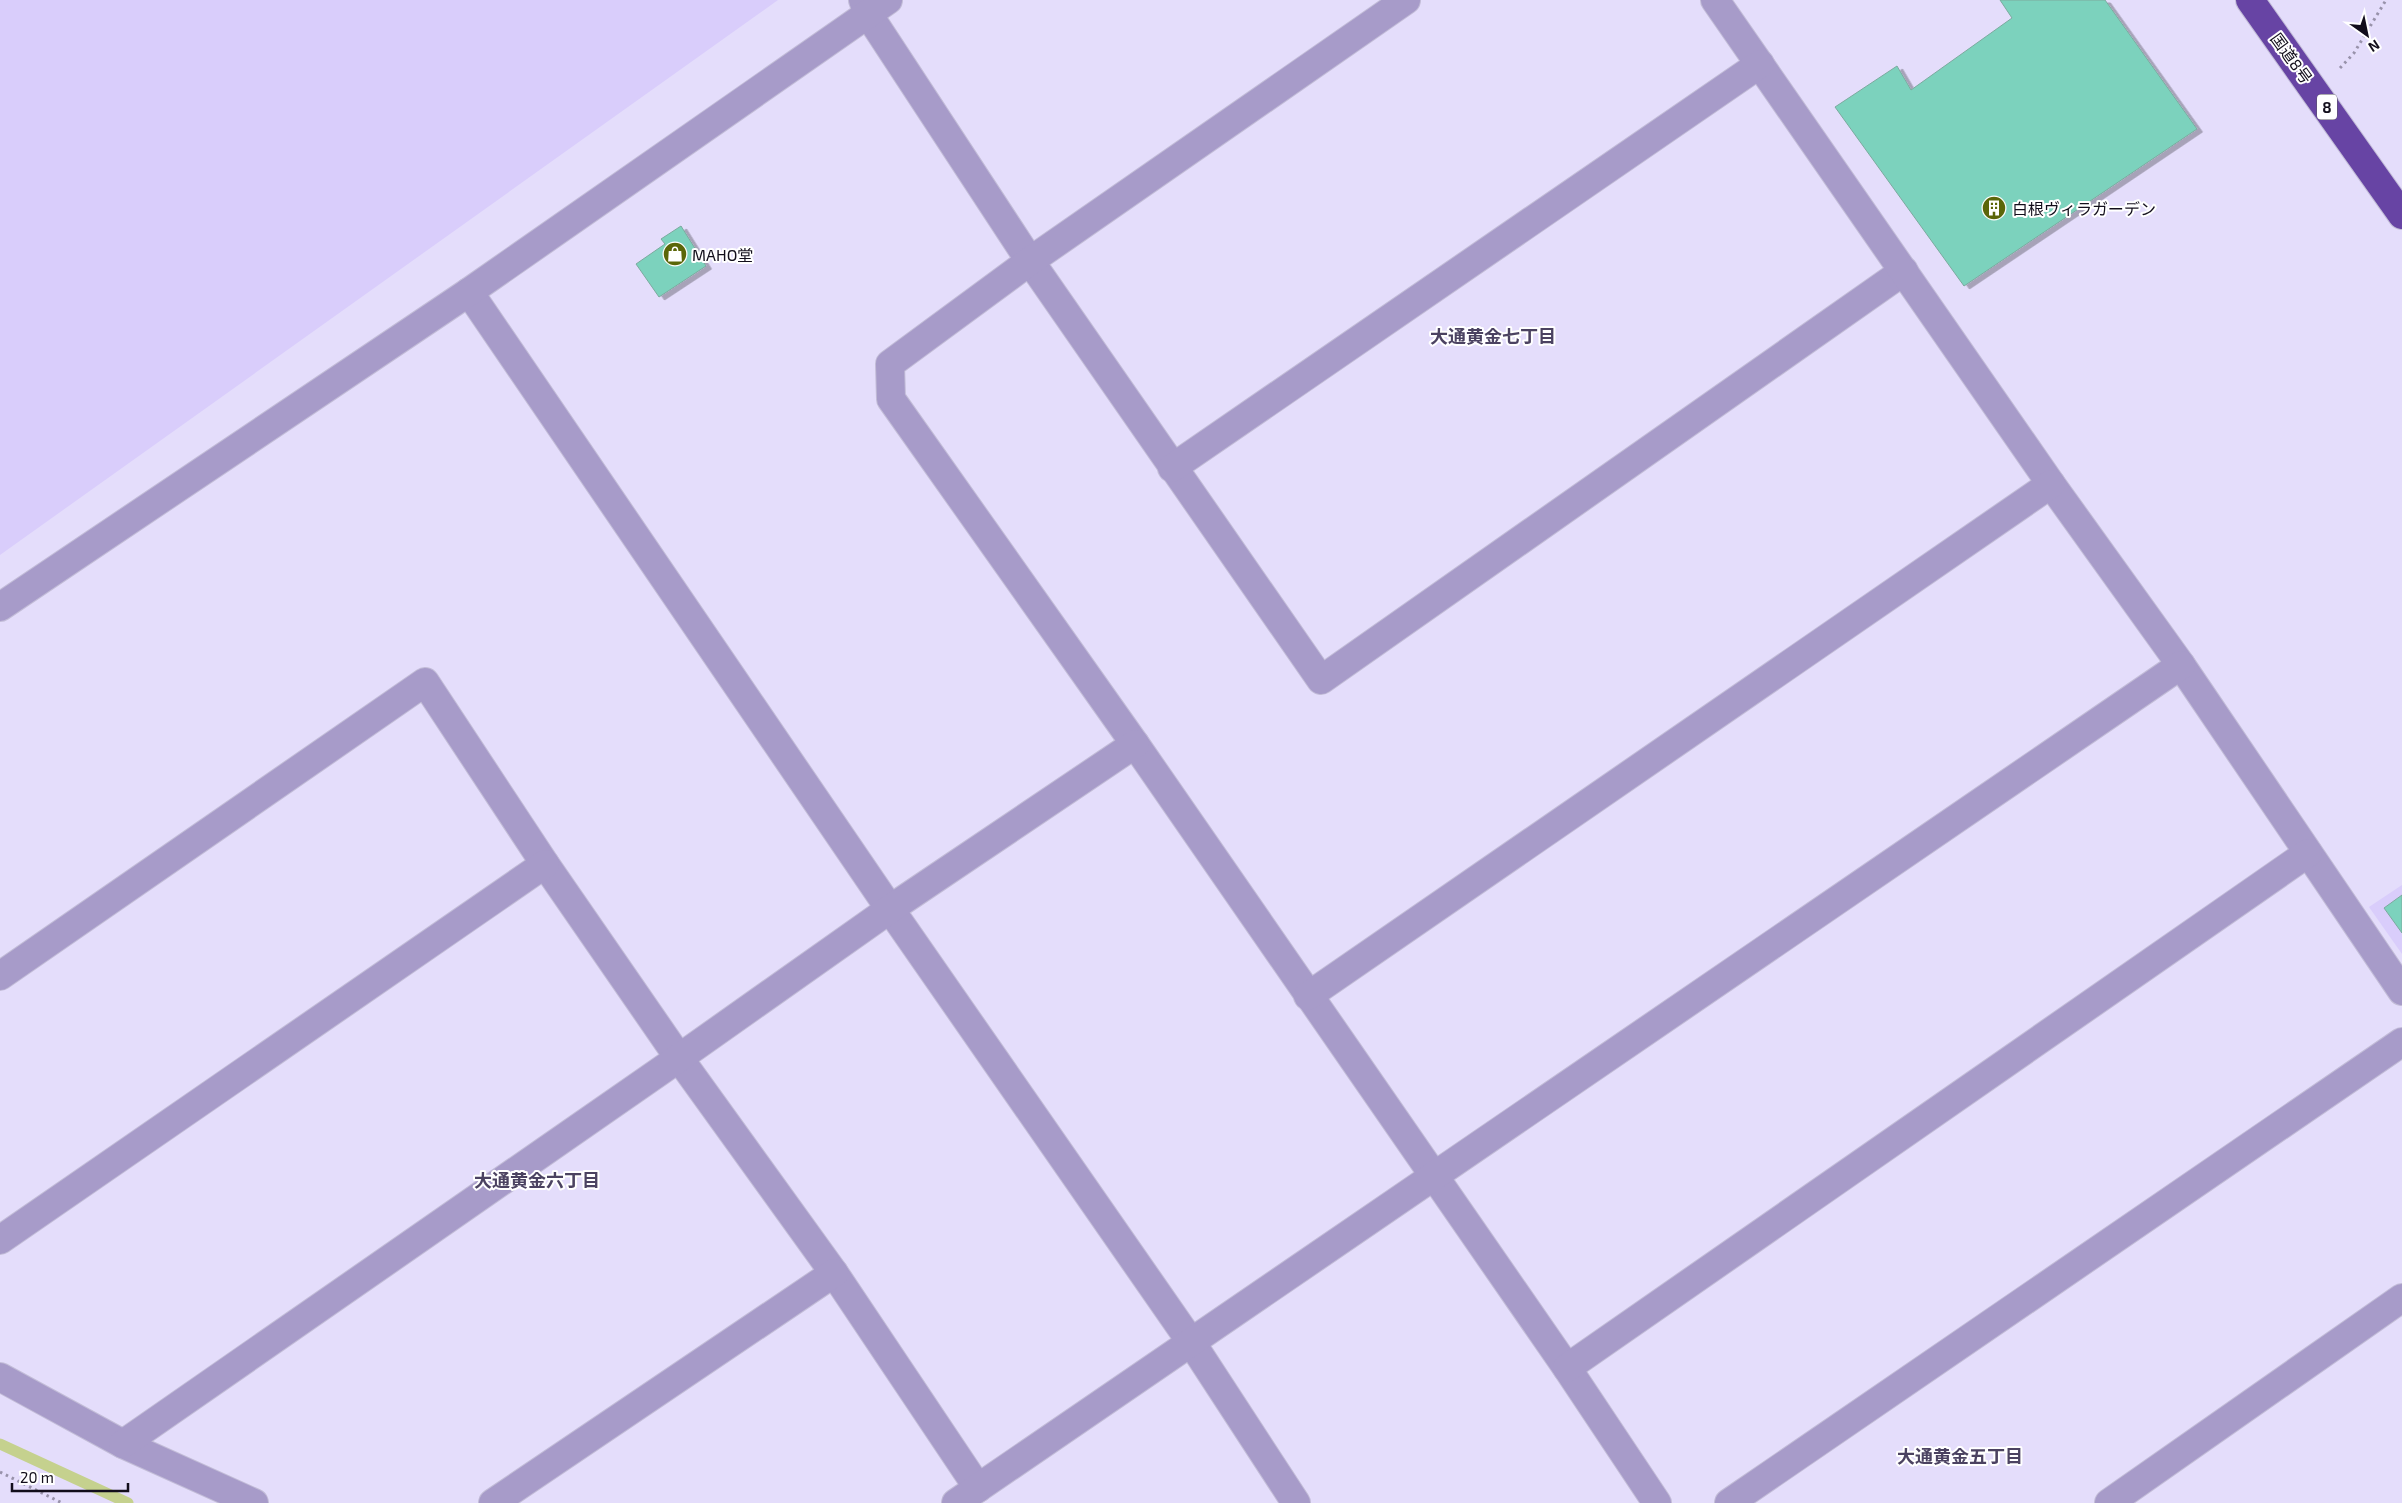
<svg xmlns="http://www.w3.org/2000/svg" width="2402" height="1503" font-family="'Exo 2','Noto Sans JP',sans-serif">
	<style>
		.built { fill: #d9cdfb }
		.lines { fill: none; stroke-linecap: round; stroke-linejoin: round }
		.stream { stroke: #c5d18e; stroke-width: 11 }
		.building { fill: #7cd2bd; stroke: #7baa9e; filter: url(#shadow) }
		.minor-casing { stroke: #c2bcd7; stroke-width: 30 }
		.highway-casing { stroke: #c2bcd7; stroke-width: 30 }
		.path { stroke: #9892aa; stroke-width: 3; stroke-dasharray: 2.5 4; stroke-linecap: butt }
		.minor { stroke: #a79bc9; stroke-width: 28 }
		.highway { stroke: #6744a4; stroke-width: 28 }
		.labels { text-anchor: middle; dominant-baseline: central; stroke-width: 4; stroke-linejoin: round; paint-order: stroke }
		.shield { fill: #fff; stroke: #59565f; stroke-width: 1 }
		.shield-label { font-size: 15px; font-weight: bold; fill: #120e1b }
		.street-label { font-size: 16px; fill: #120e1b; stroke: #fff }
		.poi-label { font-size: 16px; fill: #120e1b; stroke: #fff; text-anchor: start }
		.neighbourhood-label { font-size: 18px; font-weight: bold; fill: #4b4261; stroke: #fff }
	</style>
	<defs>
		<filter id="shadow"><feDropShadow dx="5.5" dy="3" stdDeviation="0" flood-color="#0004"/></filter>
	</defs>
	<rect width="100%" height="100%" fill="#e4ddfb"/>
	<g class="built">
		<path d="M 0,0 L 778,0 L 0,555 Z"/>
		<path d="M 2402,885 L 2402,954 L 2369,907 Z"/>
	</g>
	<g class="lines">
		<path class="stream" d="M 0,1444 L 128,1503"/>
	</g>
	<g class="building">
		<path d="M 2000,0 L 2105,0 L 2197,129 L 1964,286 L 1835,107 L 1897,66 L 1911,90 L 2012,18 Z"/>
		<path d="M 681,226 L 706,266 L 659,297 L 636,264 L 665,244 L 661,239 Z"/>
		<path d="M 2402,895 L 2402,933 L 2384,908 Z"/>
	</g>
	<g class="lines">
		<g class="minor-casing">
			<g id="minor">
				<path d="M 863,0 L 868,14 L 1030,261 L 1321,680 L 1904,271"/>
				<path d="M 1406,0 L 1030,261 L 890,364 L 891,399 L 1135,744 L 1567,1368 L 1657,1503"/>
				<path d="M 1715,0 L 2051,484 L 2181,665 L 2402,991"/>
				<path d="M 469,292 L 890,909 L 1191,1342 L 1296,1503"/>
				<path d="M 1172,468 L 1760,64"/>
				<path d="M 0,607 L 469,292 L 888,0"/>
				<path d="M 0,976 L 425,682 L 545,864 L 679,1058 L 834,1273 L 978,1488"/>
				<path d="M 1308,996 L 2051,484"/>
				<path d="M 0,1240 L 545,864"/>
				<path d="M 1567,1368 L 2308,853"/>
				<path d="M 0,1377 L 123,1444 L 254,1503"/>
				<path d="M 123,1444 L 679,1058 L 890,909 L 1135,744"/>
				<path d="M 493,1503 L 834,1273"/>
				<path d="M 956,1503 L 2181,665"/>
				<path d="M 1729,1503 L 2402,1042"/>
				<path d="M 2109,1503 L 2402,1298"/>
			</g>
		</g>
		<g class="highway-casing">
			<path id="highway" d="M 2250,0 L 2402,215"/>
		</g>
		<g class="path">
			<path d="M 2340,68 L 2354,53 L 2386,0"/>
			<path d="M 0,1472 L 62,1503"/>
		</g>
		<use href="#minor" class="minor"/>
		<use href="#highway" class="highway"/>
	</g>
	<defs>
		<g id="building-disc" transform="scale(1.25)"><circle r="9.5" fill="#5b6609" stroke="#fff"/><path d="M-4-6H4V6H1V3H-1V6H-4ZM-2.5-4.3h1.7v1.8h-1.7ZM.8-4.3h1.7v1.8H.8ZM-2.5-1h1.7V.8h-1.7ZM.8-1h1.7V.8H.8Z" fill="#fff"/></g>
		<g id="shop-disc" transform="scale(1.25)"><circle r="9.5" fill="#5b6609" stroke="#fff"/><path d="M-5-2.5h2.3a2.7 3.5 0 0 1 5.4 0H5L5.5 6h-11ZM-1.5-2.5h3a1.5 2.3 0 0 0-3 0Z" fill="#fff"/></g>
	</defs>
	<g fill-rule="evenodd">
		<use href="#building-disc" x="1994" y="208"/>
		<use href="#shop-disc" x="675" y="254"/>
	</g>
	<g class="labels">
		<rect class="shield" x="2317" y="94.5" width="20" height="25" rx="4"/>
		<g class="shield-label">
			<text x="2327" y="107">8</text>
		</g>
		<g class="street-label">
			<text transform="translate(2292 58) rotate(54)">国道8号</text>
		</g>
		<g class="poi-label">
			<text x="2012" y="208">白根ヴィラガーデン</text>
			<text x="692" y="254">MAHO堂</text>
		</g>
		<g class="neighbourhood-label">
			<text x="1493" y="336">大通黄金七丁目</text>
			<text x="537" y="1180">大通黄金六丁目</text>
			<text x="1960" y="1456">大通黄金五丁目</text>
		</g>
	</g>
	<g transform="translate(2367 35) rotate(147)" stroke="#ffffff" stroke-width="4" paint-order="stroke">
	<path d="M0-4L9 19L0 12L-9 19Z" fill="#120e1b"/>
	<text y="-8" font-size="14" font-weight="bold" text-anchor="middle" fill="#120e1b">N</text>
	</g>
	<path d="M12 1483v8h116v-8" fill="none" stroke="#120e1b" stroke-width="2.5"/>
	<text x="20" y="1483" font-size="15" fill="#120e1b" stroke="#ffffff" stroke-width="4" paint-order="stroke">20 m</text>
</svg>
